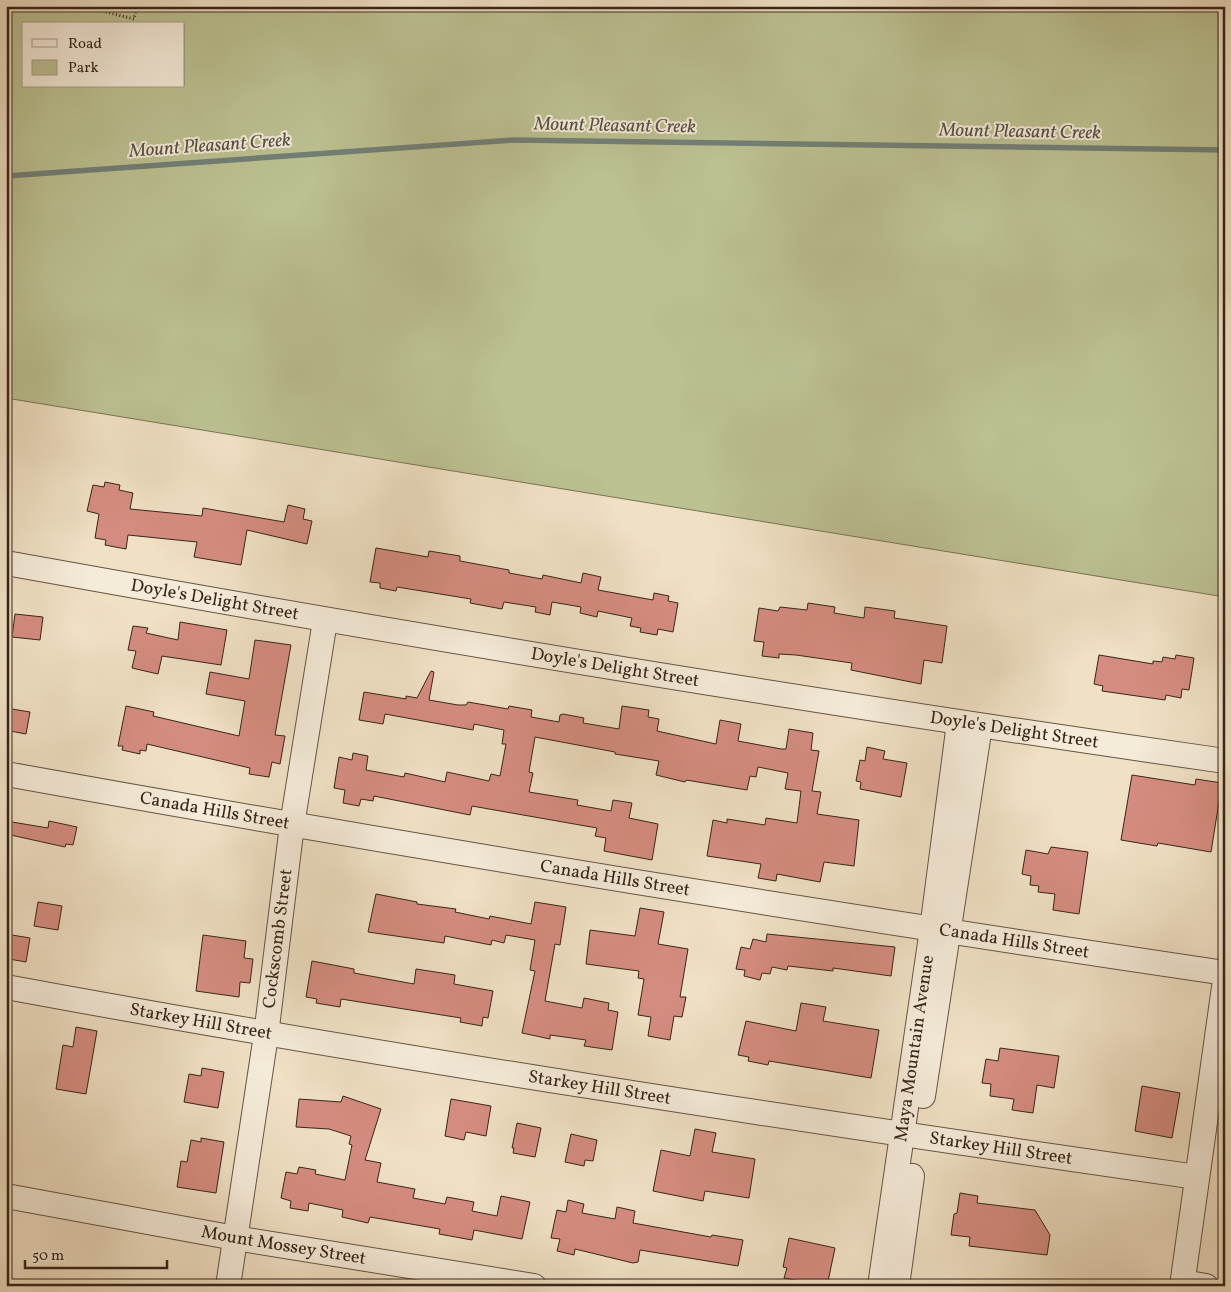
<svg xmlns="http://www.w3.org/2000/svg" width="1231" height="1292" font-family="Vollkorn,serif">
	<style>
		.green { fill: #bcc192; stroke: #7a7355; fill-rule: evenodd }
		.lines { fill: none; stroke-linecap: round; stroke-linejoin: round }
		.stream { stroke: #728077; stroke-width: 5.5 }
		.building { fill: #d58c80; stroke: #372518 }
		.minor-casing { stroke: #655443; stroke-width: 26 }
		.path { stroke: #372518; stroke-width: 3; stroke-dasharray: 1 2.5; stroke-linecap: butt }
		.minor { stroke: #f5ebd9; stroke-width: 24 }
		.labels { text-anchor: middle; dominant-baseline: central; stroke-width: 4; stroke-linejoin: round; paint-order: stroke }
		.street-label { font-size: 18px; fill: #372518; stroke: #f5ebd9 }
		.water-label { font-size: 19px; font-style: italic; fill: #555347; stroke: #f5ebd9 }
	</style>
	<rect width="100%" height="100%" fill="#f0e0c4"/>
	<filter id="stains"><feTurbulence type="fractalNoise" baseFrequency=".004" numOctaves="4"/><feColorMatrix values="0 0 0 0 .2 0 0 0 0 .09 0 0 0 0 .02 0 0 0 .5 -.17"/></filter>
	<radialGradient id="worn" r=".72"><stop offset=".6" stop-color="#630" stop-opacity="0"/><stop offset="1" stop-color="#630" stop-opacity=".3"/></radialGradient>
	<path class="green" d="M 6,6 L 1225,6 L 1225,597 L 6,398 ZM 24,24 L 184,24 L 184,86 L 24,86 Z"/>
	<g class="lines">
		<path class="stream" d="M 6,176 L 512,140 L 1225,150"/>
	</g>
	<g class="building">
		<path d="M 105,482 L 120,485 L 119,490 L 133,493 L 130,509 L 202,516 L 203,508 L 284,522 L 288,505 L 305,509 L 303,519 L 312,521 L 307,544 L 247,530 L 241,565 L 194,557 L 197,542 L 128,535 L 126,549 L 105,545 L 106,540 L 95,538 L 99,514 L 87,511 L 93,485 L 104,487 Z"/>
		<path d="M 376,548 L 428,557 L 429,551 L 460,556 L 460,561 L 509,570 L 509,573 L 542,579 L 543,575 L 581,583 L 583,573 L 601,577 L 598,590 L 653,600 L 654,593 L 669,596 L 668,601 L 678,603 L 673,632 L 658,629 L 657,635 L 640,632 L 641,628 L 630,626 L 632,618 L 598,611 L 597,617 L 580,613 L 581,607 L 552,602 L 550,615 L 535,612 L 536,607 L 504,602 L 502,609 L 470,603 L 471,599 L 397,587 L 396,591 L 380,588 L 380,583 L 370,582 Z"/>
		<path d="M 808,603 L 835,607 L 834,613 L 864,618 L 865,607 L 895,611 L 894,618 L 947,626 L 942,663 L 924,660 L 921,684 L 851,670 L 852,663 L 796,655 L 779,654 L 779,658 L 762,656 L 764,642 L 754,641 L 759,608 L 778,611 L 780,607 L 807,610 Z"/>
		<path d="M 15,614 L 43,617 L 40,640 L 12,637 Z"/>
		<path d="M 180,622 L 227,630 L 221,665 L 162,656 L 158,674 L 132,668 L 136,651 L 128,650 L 133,626 L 148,628 L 146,633 L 178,640 Z"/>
		<path d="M 255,640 L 291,645 L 275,735 L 285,736 L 280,764 L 272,762 L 269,777 L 249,774 L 250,768 L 147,744 L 146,751 L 140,750 L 140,754 L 122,750 L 123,746 L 118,746 L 126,706 L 154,712 L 153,716 L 239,736 L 245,701 L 206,694 L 210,672 L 249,679 Z"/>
		<path d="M 1099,655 L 1153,664 L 1153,661 L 1162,662 L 1163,657 L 1175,659 L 1176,655 L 1194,658 L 1189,690 L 1182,689 L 1181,698 L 1166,695 L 1165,700 L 1102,691 L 1103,686 L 1094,684 Z"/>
		<path d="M 431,671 L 434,672 L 429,700 L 458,705 L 466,705 L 468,702 L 508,709 L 509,706 L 532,710 L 531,717 L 559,722 L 560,715 L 563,714 L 584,718 L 583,723 L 619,729 L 622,706 L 649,710 L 648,717 L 659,719 L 657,731 L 716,744 L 720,720 L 741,724 L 738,741 L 781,749 L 786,749 L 789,729 L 813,733 L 811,750 L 819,751 L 812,791 L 821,792 L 817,814 L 859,820 L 854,866 L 824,862 L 820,882 L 777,874 L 776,881 L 758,878 L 761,864 L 707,856 L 713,820 L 727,823 L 727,819 L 765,825 L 766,818 L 797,823 L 801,791 L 785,789 L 788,773 L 758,767 L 756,777 L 750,776 L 747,790 L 686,780 L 685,782 L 656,775 L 659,761 L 615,754 L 615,752 L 535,737 L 529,772 L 533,773 L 529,792 L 578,800 L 577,805 L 611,811 L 613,800 L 632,803 L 629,818 L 658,824 L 652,860 L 604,851 L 606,838 L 595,836 L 597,828 L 472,806 L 470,815 L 374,796 L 373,801 L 361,799 L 359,806 L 343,803 L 345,790 L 334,788 L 339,757 L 352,760 L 353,753 L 368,756 L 366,770 L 404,777 L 405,773 L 445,782 L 447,772 L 489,781 L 491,774 L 500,776 L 506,744 L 502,744 L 504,730 L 474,724 L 473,730 L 385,714 L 383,724 L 359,720 L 364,692 L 406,699 L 406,696 L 417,698 Z"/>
		<path d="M 6,708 L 30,712 L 26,734 L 10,731 L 11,728 L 6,727 Z"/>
		<path d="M 867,747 L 885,751 L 883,759 L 907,763 L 901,797 L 860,789 L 861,782 L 856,781 L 860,760 L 865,761 Z"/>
		<path d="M 1132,775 L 1195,785 L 1196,779 L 1222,783 L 1211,852 L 1158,843 L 1157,846 L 1121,840 Z"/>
		<path d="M 6,821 L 48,828 L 49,821 L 77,827 L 73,845 L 66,844 L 65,847 L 6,834 Z"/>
		<path d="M 1051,847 L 1088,852 L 1079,914 L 1053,910 L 1055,894 L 1038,892 L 1039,886 L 1030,885 L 1031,876 L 1022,874 L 1026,850 L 1048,854 Z"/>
		<path d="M 376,894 L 417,902 L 417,904 L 456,909 L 455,912 L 489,919 L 490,916 L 531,924 L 535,902 L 566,907 L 560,945 L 555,944 L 545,1001 L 582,1008 L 584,998 L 609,1003 L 608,1010 L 618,1012 L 612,1050 L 584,1046 L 586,1040 L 550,1035 L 550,1039 L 522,1033 L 535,971 L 530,970 L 535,940 L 506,935 L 504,943 L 492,940 L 491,945 L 445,936 L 444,943 L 368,932 Z"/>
		<path d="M 38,902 L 62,906 L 58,930 L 34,926 Z"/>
		<path d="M 640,908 L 664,912 L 658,944 L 688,949 L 680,997 L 686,997 L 682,1017 L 674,1016 L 670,1040 L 648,1036 L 651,1017 L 638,1015 L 644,979 L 638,978 L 639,971 L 586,964 L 590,930 L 635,936 Z"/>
		<path d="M 767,934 L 895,947 L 891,976 L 833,968 L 833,971 L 788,966 L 787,970 L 772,967 L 770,974 L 762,973 L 760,980 L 744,976 L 745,970 L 736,969 L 741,947 L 750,949 L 753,939 L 766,942 Z"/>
		<path d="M 12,935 L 30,938 L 26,962 L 9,959 Z"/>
		<path d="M 203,935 L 246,941 L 244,958 L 253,959 L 250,983 L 240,982 L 239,997 L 196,991 Z"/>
		<path d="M 312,961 L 354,969 L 354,973 L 414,984 L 416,969 L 455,975 L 454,984 L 493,991 L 488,1018 L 483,1017 L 482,1026 L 460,1022 L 461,1018 L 341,999 L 340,1007 L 316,1003 L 317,999 L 306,997 Z"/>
		<path d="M 801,1003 L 826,1007 L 823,1021 L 879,1030 L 871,1078 L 769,1061 L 768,1065 L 748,1061 L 749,1057 L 738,1055 L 746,1021 L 796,1031 Z"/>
		<path d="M 76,1027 L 97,1031 L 86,1094 L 56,1089 L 63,1045 L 73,1047 Z"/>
		<path d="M 1000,1048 L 1059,1056 L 1054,1088 L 1037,1085 L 1033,1113 L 1012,1110 L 1014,1099 L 990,1096 L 991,1084 L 982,1083 L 986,1059 L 998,1061 Z"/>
		<path d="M 202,1068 L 224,1072 L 218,1108 L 184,1102 L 189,1074 L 201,1076 Z"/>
		<path d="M 1142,1086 L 1180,1093 L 1172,1138 L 1135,1131 Z"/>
		<path d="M 343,1096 L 381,1109 L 365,1160 L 381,1163 L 377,1182 L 415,1189 L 413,1198 L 445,1204 L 447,1197 L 474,1202 L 472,1211 L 497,1216 L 501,1196 L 530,1202 L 522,1239 L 474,1230 L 472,1240 L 439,1234 L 440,1229 L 370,1217 L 368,1223 L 342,1217 L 343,1210 L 309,1203 L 308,1211 L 290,1208 L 291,1201 L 281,1198 L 286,1172 L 297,1174 L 299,1167 L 316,1170 L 315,1174 L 345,1180 L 352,1145 L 349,1144 L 351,1136 L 329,1129 L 296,1127 L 299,1099 L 341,1102 Z"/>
		<path d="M 451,1099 L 491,1106 L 486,1136 L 466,1132 L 464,1140 L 445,1136 Z"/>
		<path d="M 517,1123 L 541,1128 L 535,1157 L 513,1153 L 514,1148 L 512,1148 Z"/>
		<path d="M 695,1129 L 716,1133 L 712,1152 L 755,1159 L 749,1198 L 705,1191 L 703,1201 L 653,1191 L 661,1150 L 690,1156 Z"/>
		<path d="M 571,1134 L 597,1140 L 593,1161 L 585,1160 L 584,1166 L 565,1162 Z"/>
		<path d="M 201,1138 L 224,1142 L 216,1193 L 177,1187 L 181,1161 L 187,1162 L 191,1140 L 201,1142 Z"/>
		<path d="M 960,1193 L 978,1196 L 977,1203 L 1035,1210 L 1050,1235 L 1047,1255 L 969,1246 L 970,1237 L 951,1235 L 954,1214 L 957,1213 Z"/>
		<path d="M 568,1200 L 584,1204 L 582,1213 L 615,1219 L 617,1207 L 635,1211 L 633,1223 L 711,1237 L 712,1235 L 743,1240 L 738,1266 L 640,1250 L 638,1262 L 633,1263 L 575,1249 L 574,1255 L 557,1251 L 560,1239 L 551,1238 L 557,1210 L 566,1212 Z"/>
		<path d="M 789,1238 L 835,1248 L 827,1286 L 784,1278 L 787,1268 L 783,1267 Z"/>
	</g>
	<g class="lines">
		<g class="minor-casing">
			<g id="minor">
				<path id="s1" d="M 6,563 C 411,636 817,703 1225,761"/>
				<path id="s2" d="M 6,774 C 411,847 818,913 1225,973"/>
				<path id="s3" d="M 6,987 C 402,1060 799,1120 1197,1177"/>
				<path d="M 923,1096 L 980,726"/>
				<path id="s4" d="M 6,1196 L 235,1238 L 534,1286"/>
				<path d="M 1183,1282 L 1206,1286"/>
				<path id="s5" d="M 228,1286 L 266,1035 L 292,825 L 325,621"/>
				<path id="s6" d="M 880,1286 L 932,929 L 959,723"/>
				<path d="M 897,1286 L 912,1176"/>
				<path d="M 1182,1286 L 1225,980"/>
			</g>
		</g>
		<path class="path" d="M 82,6 L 134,19 L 137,6"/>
		<use href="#minor" class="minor"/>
	</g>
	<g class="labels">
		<g class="street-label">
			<text stroke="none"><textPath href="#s1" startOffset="212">Doyle's Delight Street</textPath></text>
			<text stroke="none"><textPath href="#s1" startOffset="618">Doyle's Delight Street</textPath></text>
			<text stroke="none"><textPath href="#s1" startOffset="1022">Doyle's Delight Street</textPath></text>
			<text stroke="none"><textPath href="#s2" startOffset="212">Canada Hills Street</textPath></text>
			<text stroke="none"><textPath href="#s2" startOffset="618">Canada Hills Street</textPath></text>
			<text stroke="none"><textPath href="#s5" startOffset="351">Cockscomb Street</textPath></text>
			<text stroke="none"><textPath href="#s2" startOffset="1022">Canada Hills Street</textPath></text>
			<text stroke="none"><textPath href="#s3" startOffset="198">Starkey Hill Street</textPath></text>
			<text stroke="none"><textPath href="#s6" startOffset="240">Maya Mountain Avenue</textPath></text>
			<text stroke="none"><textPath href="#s3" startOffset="602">Starkey Hill Street</textPath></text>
			<text stroke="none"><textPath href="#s3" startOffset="1008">Starkey Hill Street</textPath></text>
			<text stroke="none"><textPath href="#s4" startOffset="282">Mount Mossey Street</textPath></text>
		</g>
		<g class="water-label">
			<text transform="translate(615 126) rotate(1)">Mount Pleasant Creek</text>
			<text transform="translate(1020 132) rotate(1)">Mount Pleasant Creek</text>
			<text transform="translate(210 146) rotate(-4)">Mount Pleasant Creek</text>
		</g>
	</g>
	<rect width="1231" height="1292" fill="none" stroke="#f0e0c4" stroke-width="25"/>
	<rect x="8" y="8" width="1216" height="1277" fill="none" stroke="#372518" stroke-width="2.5"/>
	<rect x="12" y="12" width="1206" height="1267" fill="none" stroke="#372518"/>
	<rect x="22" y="22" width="162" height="65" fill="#f5ebd9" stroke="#a99c8c"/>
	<rect x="32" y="39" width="25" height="8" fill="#f5ebd9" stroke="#a99c8c"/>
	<text x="68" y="48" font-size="15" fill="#372518">Road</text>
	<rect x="32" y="60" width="25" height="15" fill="#bcc192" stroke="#a99c8c"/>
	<text x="68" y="72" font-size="15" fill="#372518">Park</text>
	<path d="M25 1260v8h142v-8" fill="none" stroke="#372518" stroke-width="2.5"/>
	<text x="32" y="1260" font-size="15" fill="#372518" stroke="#f5ebd9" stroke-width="4" paint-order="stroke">50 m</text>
	<rect width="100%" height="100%" filter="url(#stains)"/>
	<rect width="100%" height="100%" fill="url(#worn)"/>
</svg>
